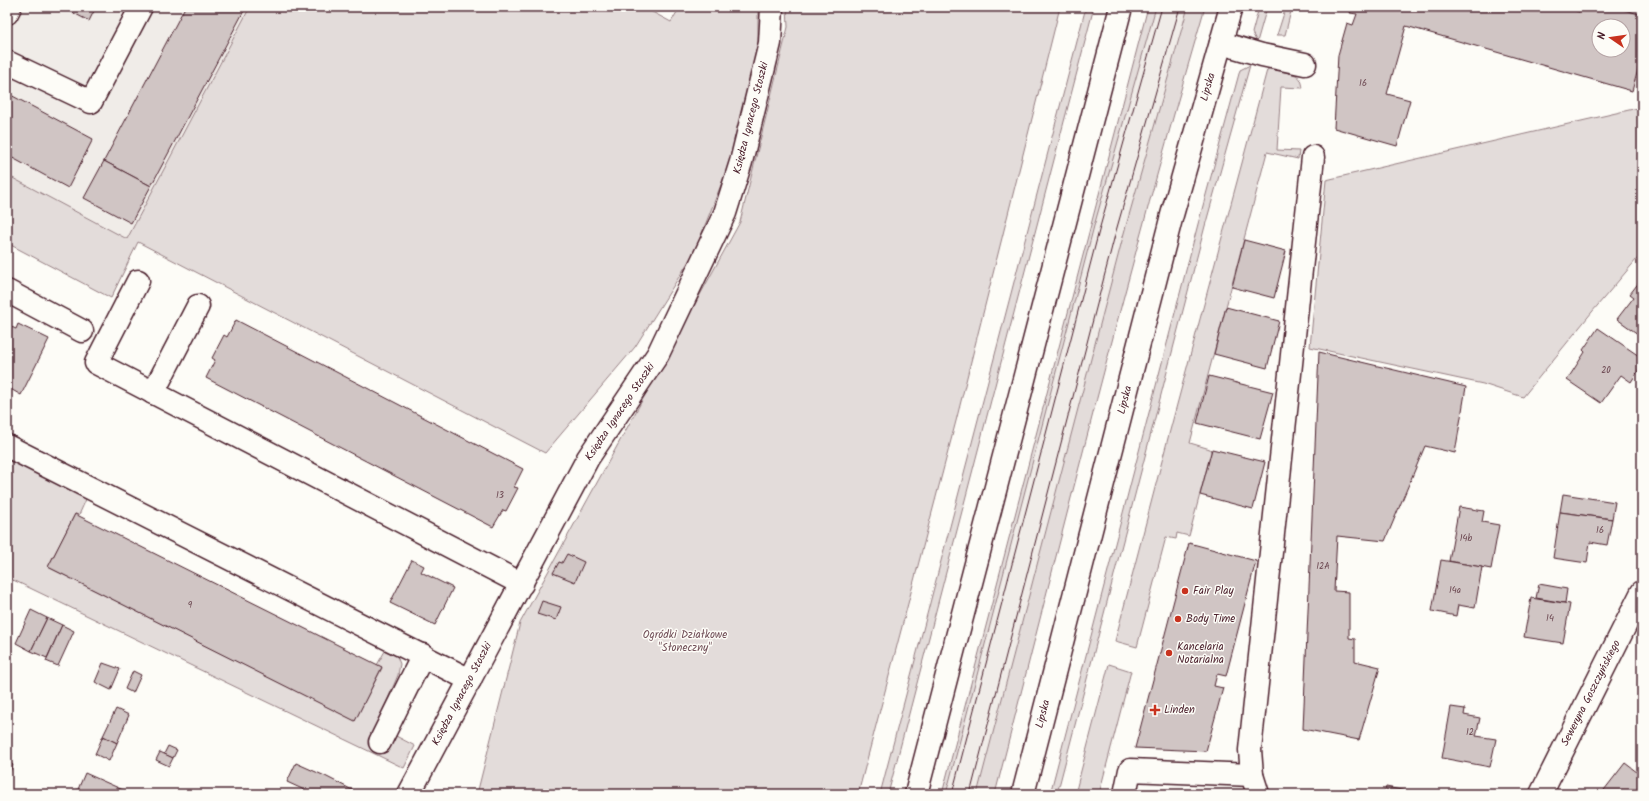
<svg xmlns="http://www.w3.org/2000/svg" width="1649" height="801" font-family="Kalam,sans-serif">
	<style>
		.built { fill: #f0ece8 }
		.green { fill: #e3dcda; stroke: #967e82 }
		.building { fill: #d0c5c4; stroke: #4a1f2b; fill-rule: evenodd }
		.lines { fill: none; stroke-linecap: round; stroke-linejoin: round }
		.minor-casing { stroke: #4a1f2b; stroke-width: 25 }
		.major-casing { stroke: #4a1f2b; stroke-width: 25 }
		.minor { stroke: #fdfcf7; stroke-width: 22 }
		.major { stroke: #fdfcf7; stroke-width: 22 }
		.tram { stroke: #4a1f2b; stroke-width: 1 }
		.poi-dot { fill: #c8321e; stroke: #fdfcf7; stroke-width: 1.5 }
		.labels { text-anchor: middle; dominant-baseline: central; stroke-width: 3; stroke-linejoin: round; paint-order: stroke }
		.number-label { font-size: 9px; fill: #6c4851 }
		.street-label { font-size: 11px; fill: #4a1f2b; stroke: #fdfcf7 }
		.poi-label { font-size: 11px; fill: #4a1f2b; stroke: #fdfcf7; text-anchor: start }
		.park-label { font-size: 11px; fill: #704e57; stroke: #fdfcf7 }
	</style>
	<rect width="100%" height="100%" fill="#fdfcf7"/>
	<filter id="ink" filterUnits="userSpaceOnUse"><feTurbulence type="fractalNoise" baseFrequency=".025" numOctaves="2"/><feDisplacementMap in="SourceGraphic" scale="8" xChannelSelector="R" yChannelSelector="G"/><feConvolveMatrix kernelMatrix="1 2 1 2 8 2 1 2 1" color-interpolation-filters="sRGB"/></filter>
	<g filter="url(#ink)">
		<g class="built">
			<path d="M 7,7 L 250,7 L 127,239 L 7,175 Z"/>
			<path d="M 1156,7 L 1188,7 L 1124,233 L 977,794 L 946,794 L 1094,226 Z"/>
		</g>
		<g class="green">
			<path d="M 250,7 L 643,7 L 671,22 L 680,7 L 758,7 L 758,44 L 732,157 L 694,253 L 635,347 L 545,453 L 138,242 L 111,298 L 7,243 L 7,175 L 127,239 Z"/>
			<path d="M 787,7 L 1060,7 L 956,421 L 858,794 L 477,794 L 520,623 L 740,222 L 788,27 Z"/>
			<path d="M 1086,7 L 1094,7 L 888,794 L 880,794 Z"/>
			<path d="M 1148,7 L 1156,7 L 1094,226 L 946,794 L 942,794 Z"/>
			<path d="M 1188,7 L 1205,7 C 1128,267 1063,531 995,794 L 977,794 L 1124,233 Z"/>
			<path d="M 1259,7 L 1267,7 L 1257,42 L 1252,33 Z"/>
			<path d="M 1286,7 L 1292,7 L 1285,35 L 1277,35 Z"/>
			<path d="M 1250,65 L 1205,226 L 1057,794 L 1050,794 L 1198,224 L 1240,70 Z"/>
			<path d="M 1270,68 L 1296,75 C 1301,78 1302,82 1303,88 L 1281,87 L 1277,150 L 1299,151 L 1298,159 L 1267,152 L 1190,443 L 1210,449 L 1211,452 L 1189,536 L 1177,533 L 1176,539 L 1166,537 L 1137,647 L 1115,641 L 1168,438 L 1267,70 Z"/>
			<path d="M 1642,107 L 1642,253 L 1592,312 L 1523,397 L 1483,384 L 1310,347 L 1326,180 Z"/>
			<path d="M 7,457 L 87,497 L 79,515 L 75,514 L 48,567 L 355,720 L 382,668 L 377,665 L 385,651 L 397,656 L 400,664 L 398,675 L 374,732 L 396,736 L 415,746 L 404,768 L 7,577 Z"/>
			<path d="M 1109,664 L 1131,671 L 1099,794 L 1075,794 Z"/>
		</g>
		<g class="building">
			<path d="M 62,7 L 96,7 L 89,21 Z"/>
			<path d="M 185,7 L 246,7 L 151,186 L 104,161 Z"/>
			<path d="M 1352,7 L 1569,7 L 1568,8 L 1579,12 L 1580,7 L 1615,7 L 1642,15 L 1642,55 L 1632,91 L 1406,26 L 1387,94 L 1410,100 L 1397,146 L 1334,128 L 1338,55 L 1347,23 L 1353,25 L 1357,14 L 1350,13 ZM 1599,26 L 1623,26 L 1623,50 L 1599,50 Z"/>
			<path d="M 7,93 L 93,139 L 68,188 L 7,155 Z"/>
			<path d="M 104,161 L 151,186 L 131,223 L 84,198 Z"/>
			<path d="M 1244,240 L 1286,251 L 1274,298 L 1232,287 Z"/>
			<path d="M 1640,281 L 1642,282 L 1642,337 L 1617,319 L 1634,297 L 1630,294 Z"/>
			<path d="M 1226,307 L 1279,321 L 1267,368 L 1214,354 Z"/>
			<path d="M 236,320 L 523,469 L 514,487 L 518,488 L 506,511 L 503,510 L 493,527 L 206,378 L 215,360 L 212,358 L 224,335 L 227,337 Z"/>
			<path d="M 18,324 L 49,339 L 21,395 L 7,387 L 7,325 L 16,329 Z"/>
			<path d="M 1598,328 L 1642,358 L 1642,365 L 1631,382 L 1621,375 L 1601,403 L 1567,380 L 1585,352 L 1583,350 Z"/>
			<path d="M 1319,352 L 1466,387 L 1455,453 L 1425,446 L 1385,541 L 1337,536 L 1334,591 L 1349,592 L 1349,638 L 1355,639 L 1355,661 L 1380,667 L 1359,740 L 1303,729 Z"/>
			<path d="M 1209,376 L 1273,392 L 1260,439 L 1197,423 Z"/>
			<path d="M 1212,449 L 1265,462 L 1253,509 L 1200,495 Z"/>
			<path d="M 1563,494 L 1615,502 L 1612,519 L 1560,512 Z"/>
			<path d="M 1459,507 L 1484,511 L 1482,522 L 1499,525 L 1491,569 L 1449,561 Z"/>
			<path d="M 1560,512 L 1612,519 L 1607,545 L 1590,542 L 1587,563 L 1553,558 Z"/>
			<path d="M 75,514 L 382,667 L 355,721 L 48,567 Z"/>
			<path d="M 1189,543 L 1256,561 L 1226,676 L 1217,674 L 1214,686 L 1223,688 L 1206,751 L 1135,748 Z"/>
			<path d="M 567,554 L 584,562 L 575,582 L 553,573 L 559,562 L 562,563 Z"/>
			<path d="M 412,560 L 424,566 L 421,572 L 453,588 L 435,625 L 390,603 Z"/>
			<path d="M 1441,560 L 1482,567 L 1475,608 L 1458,605 L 1456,616 L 1432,611 Z"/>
			<path d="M 1539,584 L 1567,589 L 1565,603 L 1536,598 Z"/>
			<path d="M 1531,598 L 1570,604 L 1563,643 L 1524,637 Z"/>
			<path d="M 542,601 L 561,607 L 556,620 L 537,614 Z"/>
			<path d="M 31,610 L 47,618 L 31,651 L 16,643 Z"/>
			<path d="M 47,618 L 62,625 L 47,658 L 31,651 Z"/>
			<path d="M 62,625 L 74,631 L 58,666 L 46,661 Z"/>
			<path d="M 103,663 L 120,669 L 111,690 L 95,682 Z"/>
			<path d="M 133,671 L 141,675 L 133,693 L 125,689 Z"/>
			<path d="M 1451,707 L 1465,709 L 1464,715 L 1480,718 L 1476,736 L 1496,739 L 1490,767 L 1442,758 Z"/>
			<path d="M 116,709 L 129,715 L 117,743 L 103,736 Z"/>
			<path d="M 103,736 L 117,743 L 109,761 L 95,754 Z"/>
			<path d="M 168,746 L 177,750 L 173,758 L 164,754 Z"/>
			<path d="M 160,752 L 173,758 L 169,766 L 156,760 Z"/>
			<path d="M 7,762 L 13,765 L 7,778 Z"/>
			<path d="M 296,763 L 325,776 L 360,794 L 313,794 L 287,782 Z"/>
			<path d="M 1625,763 L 1642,776 L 1642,794 L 1601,794 Z"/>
			<path d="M 85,773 L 132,794 L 76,794 Z"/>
			<path d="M 1386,787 L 1422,794 L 1384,794 Z"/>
		</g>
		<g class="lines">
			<g class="minor-casing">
				<g id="minor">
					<path d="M 7,13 L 10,7"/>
					<path d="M 1221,43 L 1262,55 L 1305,64"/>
					<path d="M 7,62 L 91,102 L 141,7"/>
					<path d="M 138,281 L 96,363 L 522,584"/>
					<path d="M 7,291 L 82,331"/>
					<path d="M 153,393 L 198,306"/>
					<path d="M 7,446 L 470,680"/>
					<path d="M 380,742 L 423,655"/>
					<path d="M 409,794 L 588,458 L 658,354 L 725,213 L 741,162 L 770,43 L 772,7"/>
					<path d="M 1125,794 L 1130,770 L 1252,775"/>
					<path d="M 1258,794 L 1252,775 L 1250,750 L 1313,157"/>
					<path d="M 1541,794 L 1642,592"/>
				</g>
			</g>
			<g class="major-casing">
				<g id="major">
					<path d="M 916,794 L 1121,7"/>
					<path d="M 1023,794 L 1172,215 L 1231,7"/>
				</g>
			</g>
			<use href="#minor" class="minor"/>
			<use href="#major" class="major"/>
			<g class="tram">
				<path d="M 952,794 L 1100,227 L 1162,7"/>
				<path d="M 970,794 L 1116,231 L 1180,7"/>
			</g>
		</g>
	</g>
	<g class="poi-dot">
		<circle cx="1185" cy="591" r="4"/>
		<circle cx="1178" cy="619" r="4"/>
		<circle cx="1169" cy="653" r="4"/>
		<path d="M1153 704h4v4h4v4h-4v4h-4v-4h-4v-4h4z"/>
	</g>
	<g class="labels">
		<g class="number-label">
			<text x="1363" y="83">16</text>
			<text x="1606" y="370">20</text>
			<text x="500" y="495">13</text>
			<text x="1600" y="530">16</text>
			<text x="1466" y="538">14b</text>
			<text x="1323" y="566">12A</text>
			<text x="1455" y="590">14a</text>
			<text x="190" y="605">9</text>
			<text x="1550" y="618">14</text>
			<text x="1470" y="732">12</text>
		</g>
		<g class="street-label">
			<text transform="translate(1208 87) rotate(-74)">Lipska</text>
			<text transform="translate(751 118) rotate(-76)">Księdza Ignacego Stoszki</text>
			<text transform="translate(1125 400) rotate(-75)">Lipska</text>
			<text transform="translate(620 412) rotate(-56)">Księdza Ignacego Stoszki</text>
			<text transform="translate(1591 693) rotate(-63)">Seweryna Goszczyńskiego</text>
			<text transform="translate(462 694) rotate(-62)">Księdza Ignacego Stoszki</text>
			<text transform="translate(1043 714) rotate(-75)">Lipska</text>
		</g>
		<g class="poi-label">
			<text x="1193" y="591">Fair Play</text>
			<text x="1186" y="619">Body Time</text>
			<text x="1177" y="647">Kancelaria<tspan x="1177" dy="13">Notarialna</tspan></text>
			<text x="1164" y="710">Linden</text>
		</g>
		<g class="park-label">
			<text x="685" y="635">Ogródki Działkowe<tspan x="685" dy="13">"Słoneczny"</tspan></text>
		</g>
	</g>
	<rect width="1649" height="801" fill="none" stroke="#fdfcf7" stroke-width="24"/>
	<rect x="12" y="12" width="1625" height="777" fill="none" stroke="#4a1f2b" stroke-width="1.5" filter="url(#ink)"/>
	<g transform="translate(1611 38) rotate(283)"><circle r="19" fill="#fdfcf7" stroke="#b5a4a5"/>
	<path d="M0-3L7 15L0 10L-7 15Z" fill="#c8321e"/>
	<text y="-6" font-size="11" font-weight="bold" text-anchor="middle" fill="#4a1f2b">N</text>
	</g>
</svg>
